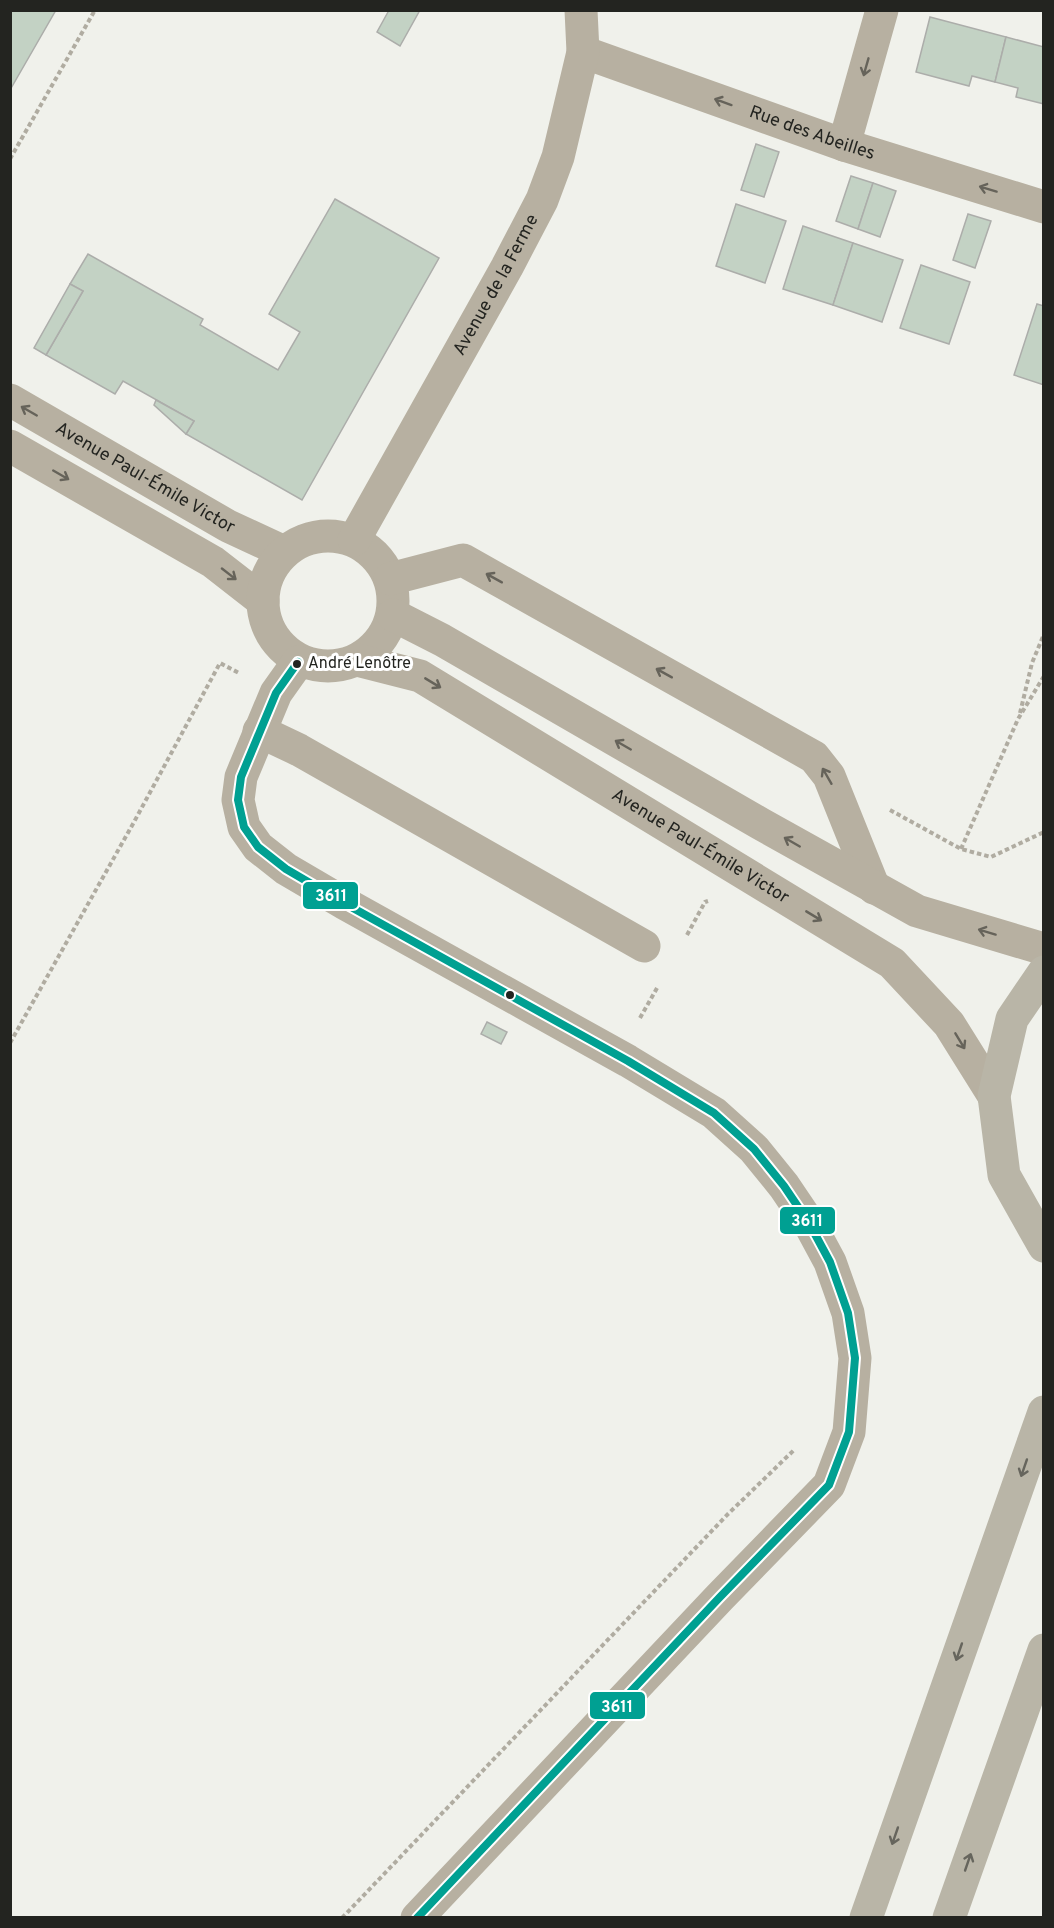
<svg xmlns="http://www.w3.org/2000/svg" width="1054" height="1928" font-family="Overpass,sans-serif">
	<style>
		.building { fill: #c3d2c4; stroke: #acadaa; stroke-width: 1.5 }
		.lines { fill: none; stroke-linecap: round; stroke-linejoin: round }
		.path { stroke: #b0aca1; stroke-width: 4; stroke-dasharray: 4.5 3; stroke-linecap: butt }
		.minor { stroke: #b7b0a1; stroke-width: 33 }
		.major { stroke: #b9b5a7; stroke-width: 33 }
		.bus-1-casing { stroke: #fff; stroke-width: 12 }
		.bus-1 { stroke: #00a092; stroke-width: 8 }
		.oneway { stroke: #66635a }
		.oneway2 { stroke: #66655d }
		.bus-dot { fill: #232420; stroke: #fff; stroke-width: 2 }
		.labels { text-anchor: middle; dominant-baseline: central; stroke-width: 6; stroke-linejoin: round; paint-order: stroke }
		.bus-label { font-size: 16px; fill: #232420; stroke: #fff; text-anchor: start }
		.street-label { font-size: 18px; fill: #232420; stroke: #fff }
		.line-badge { stroke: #fff; stroke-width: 2 }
		.badge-label { font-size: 16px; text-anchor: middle; font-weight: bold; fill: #fff }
	</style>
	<rect width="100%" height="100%" fill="#f0f1eb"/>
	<g class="building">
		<path d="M 10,10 L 56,10 L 10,90 Z"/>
		<path d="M 386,10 L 420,10 L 400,46 L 377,32 L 388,12 Z"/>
		<path d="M 930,17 L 1006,37 L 995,82 L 972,76 L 969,86 L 916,72 Z"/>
		<path d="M 1006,37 L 1044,47 L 1044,104 L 1016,97 L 1018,88 L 995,82 Z"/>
		<path d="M 756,144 L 779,152 L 764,197 L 741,190 Z"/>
		<path d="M 851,176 L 873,183 L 858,229 L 836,221 Z"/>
		<path d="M 873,183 L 896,191 L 880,237 L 858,229 Z"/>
		<path d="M 335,199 L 439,258 L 302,500 L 186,434 L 194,421 L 123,381 L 115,394 L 46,355 L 83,291 L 70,284 L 88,254 L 203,319 L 200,325 L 278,370 L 300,332 L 269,314 Z"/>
		<path d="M 736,204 L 786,221 L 765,283 L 716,266 Z"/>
		<path d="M 968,214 L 991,221 L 975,268 L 953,260 Z"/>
		<path d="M 803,226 L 853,243 L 833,305 L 783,289 Z"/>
		<path d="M 853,243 L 903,260 L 882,322 L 833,305 Z"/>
		<path d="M 921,265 L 970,282 L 949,344 L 900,328 Z"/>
		<path d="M 70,284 L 83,291 L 46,355 L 34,348 Z"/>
		<path d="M 1037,304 L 1044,306 L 1044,385 L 1014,375 Z"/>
		<path d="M 156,400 L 194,421 L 186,434 L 154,405 Z"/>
		<path d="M 487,1022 L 507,1032 L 501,1044 L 481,1034 Z"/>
	</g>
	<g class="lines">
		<g class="path">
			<path d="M 10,159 L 95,10"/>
			<path d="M 1020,713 L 1032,663 L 1044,634"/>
			<path d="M 890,810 L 961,849 L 991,857 L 1044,832"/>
			<path d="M 961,849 L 1018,719 L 1044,676"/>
			<path d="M 687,935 L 705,902 L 708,901"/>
			<path d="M 640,1018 L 657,988"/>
			<path d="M 10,1043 L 134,822 L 220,663 L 239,673"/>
			<path d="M 342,1918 L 728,1514 L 794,1450"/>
		</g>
		<g class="minor">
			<path id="s1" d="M 583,52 L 844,145 L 1044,207"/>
			<path d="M 844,145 L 882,10"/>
			<path id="s2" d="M 10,400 L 228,526 L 282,551"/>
			<path d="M 10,446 L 213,562 L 263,601"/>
			<circle cx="328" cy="601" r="65"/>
			<path id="s3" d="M 354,540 L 507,267 L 542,200 L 558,157 L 583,52 L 581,10"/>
			<path d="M 390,579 L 463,560 L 814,757 L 829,776 L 874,888"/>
			<path d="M 393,615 L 442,640 L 761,824 L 917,911 L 1044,949"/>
			<path id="s4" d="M 357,660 L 420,676 L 892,963 L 949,1024 L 994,1096"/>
			<path d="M 298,662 L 276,693 L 241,777 L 238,800 L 244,827 L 258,847 L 286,869 L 344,903 L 628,1061 L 714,1113 L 754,1149 L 784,1186 L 809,1223 L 830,1262 L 848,1313 L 855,1358 L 849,1432 L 829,1485 L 720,1597 L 417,1918"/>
			<path d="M 259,731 L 299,750 L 644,946"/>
		</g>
		<g class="major">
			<path d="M 1044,972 L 1012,1019 L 994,1096 L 1004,1175 L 1044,1246"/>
			<path d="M 866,1918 L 1044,1412"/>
			<path d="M 949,1918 L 1044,1650"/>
		</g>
		<g class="bus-1-casing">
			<path id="bus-1" d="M 298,662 L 276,693 L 241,777 L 238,800 L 244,827 L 258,847 L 286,869 L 344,903 L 628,1061 L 714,1113 L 754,1149 L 784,1186 L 809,1223 L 830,1262 L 848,1313 L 855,1358 L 849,1432 L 829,1485 L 720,1597 L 417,1918"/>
		</g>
		<use href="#bus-1" class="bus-1"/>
	</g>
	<defs><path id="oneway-shaft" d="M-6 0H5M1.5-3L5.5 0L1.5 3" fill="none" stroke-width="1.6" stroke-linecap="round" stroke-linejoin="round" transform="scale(1.5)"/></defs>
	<g class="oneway">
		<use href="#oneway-shaft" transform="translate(866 67) rotate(106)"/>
		<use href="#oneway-shaft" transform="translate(723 102) rotate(-160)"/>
		<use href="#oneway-shaft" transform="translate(988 189) rotate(-163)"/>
		<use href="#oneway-shaft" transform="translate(29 411) rotate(-150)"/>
		<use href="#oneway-shaft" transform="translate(61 475) rotate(30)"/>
		<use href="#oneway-shaft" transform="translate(229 574) rotate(38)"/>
		<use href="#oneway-shaft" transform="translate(494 578) rotate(-151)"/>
		<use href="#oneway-shaft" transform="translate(664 673) rotate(-151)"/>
		<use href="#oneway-shaft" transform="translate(433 683) rotate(31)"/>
		<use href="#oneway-shaft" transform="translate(623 745) rotate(-150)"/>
		<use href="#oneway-shaft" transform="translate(827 776) rotate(-120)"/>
		<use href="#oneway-shaft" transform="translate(792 842) rotate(-150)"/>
		<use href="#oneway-shaft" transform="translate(814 916) rotate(31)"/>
		<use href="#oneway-shaft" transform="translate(987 932) rotate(-163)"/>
		<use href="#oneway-shaft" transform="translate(960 1041) rotate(59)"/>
	</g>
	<g class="oneway2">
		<use href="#oneway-shaft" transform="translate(1024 1468) rotate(109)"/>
		<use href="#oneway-shaft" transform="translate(959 1652) rotate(109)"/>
		<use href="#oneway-shaft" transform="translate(895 1836) rotate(109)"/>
		<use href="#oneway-shaft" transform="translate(968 1862) rotate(-71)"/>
	</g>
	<g class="bus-dot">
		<circle cx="297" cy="664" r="5"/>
		<circle cx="510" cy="995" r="5"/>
	</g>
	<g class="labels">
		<g class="bus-label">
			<text x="308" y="664">André Lenôtre</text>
		</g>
		<g class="street-label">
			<text stroke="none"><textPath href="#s1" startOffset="243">Rue des Abeilles</textPath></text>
			<text stroke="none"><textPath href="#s3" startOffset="292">Avenue de la Ferme</textPath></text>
			<text stroke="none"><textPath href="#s2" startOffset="156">Avenue Paul-Émile Victor</textPath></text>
			<text stroke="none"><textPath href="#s4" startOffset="393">Avenue Paul-Émile Victor</textPath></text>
		</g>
	</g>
	<g class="line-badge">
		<rect x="302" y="881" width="57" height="29" rx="6" fill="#00a092"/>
		<rect x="779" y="1206" width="57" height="29" rx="6" fill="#00a092"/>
		<rect x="589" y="1691" width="57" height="29" rx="6" fill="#00a092"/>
	</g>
	<g class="badge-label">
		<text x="331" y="901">3611</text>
		<text x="807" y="1226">3611</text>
		<text x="617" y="1712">3611</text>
	</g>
	<rect width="1054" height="1928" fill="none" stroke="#232420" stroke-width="24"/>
</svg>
